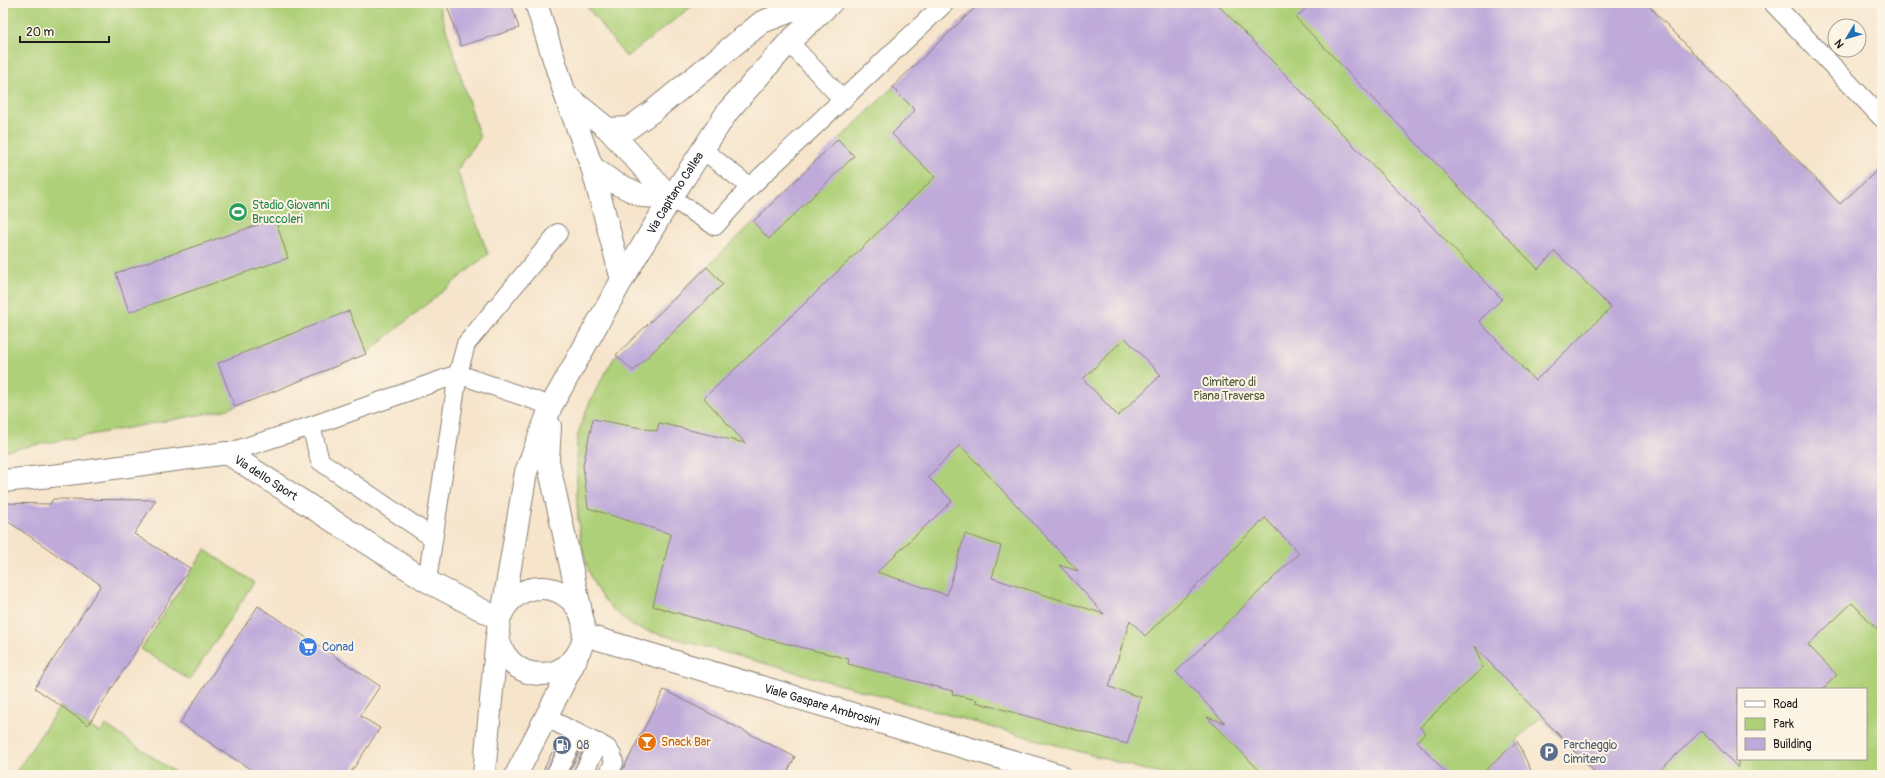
<svg xmlns="http://www.w3.org/2000/svg" width="1885" height="778" font-family="Pangolin,sans-serif">
	<style>
		.green { fill: #aed078; stroke: #65764a; fill-rule: evenodd }
		.building { fill: #bfaada; fill-rule: evenodd }
		.lines { fill: none; stroke-linecap: round; stroke-linejoin: round }
		.lane-casing { stroke: #898074; stroke-width: 20 }
		.street-casing { stroke: #898074; stroke-width: 24 }
		.primary-casing { stroke: #898074; stroke-width: 24 }
		.lane { stroke: #fff; stroke-width: 18 }
		.street { stroke: #fff; stroke-width: 22 }
		.primary { stroke: #fff; stroke-width: 22 }
		.labels { text-anchor: middle; dominant-baseline: central; stroke-width: 4; stroke-linejoin: round; paint-order: stroke }
		.street-label { font-size: 12px; fill: #1c1c1c; stroke: #fcf5e5 }
		.leisure-label { font-size: 12px; fill: #27864d; stroke: #fcf5e5; text-anchor: start }
		.park-label { font-size: 12px; fill: #4f5b3c; stroke: #fcf5e5 }
		.shop-label { font-size: 12px; fill: #366cbe; stroke: #fcf5e5; text-anchor: start }
		.food-label { font-size: 12px; fill: #c56008; stroke: #fcf5e5; text-anchor: start }
		.service-label { font-size: 12px; fill: #4e5e75; stroke: #fcf5e5; text-anchor: start }
	</style>
	<rect width="100%" height="100%" fill="#fcf5e5"/>
	<filter id="ink" filterUnits="userSpaceOnUse"><feTurbulence type="fractalNoise" baseFrequency=".025" numOctaves="2"/><feDisplacementMap in="SourceGraphic" scale="8" xChannelSelector="R" yChannelSelector="G"/><feConvolveMatrix kernelMatrix="1 2 1 2 8 2 1 2 1" color-interpolation-filters="sRGB"/></filter>
	<filter id="wash" filterUnits="userSpaceOnUse"><feTurbulence type="fractalNoise" baseFrequency=".012" numOctaves="4" result="noise"/><feDisplacementMap in="SourceGraphic" scale="16" xChannelSelector="R" yChannelSelector="G"/><feGaussianBlur stdDeviation="0.9" result="paint"/><feColorMatrix in="noise" values="0 0 0 0 0 0 0 0 0 0 0 0 0 0 0 0 0 1.4 0 .05"/><feComposite in="paint" operator="in"/></filter>
	<g filter="url(#wash)">
		<rect width="100%" height="100%" fill="#f6e4cb"/>
		<g class="green">
			<path d="M 3,3 L 438,3 L 480,138 L 457,170 L 488,254 L 366,354 L 225,410 L 3,451 Z"/>
			<path d="M 584,3 L 696,3 L 626,57 Z"/>
			<path d="M 980,3 L 1646,3 L 1882,247 L 1882,775 L 1597,775 L 1541,717 L 1517,740 L 1528,764 L 1525,775 L 1163,775 L 634,627 C 622,617 608,607 599,593 C 576,554 576,502 577,459 C 577,450 576,439 579,431 C 587,403 601,380 616,355 ZM 1738,689 L 1866,689 L 1866,759 L 1738,759 Z"/>
			<path d="M 205,550 L 254,582 L 190,680 L 141,649 Z"/>
			<path d="M 60,706 L 100,733 L 106,725 L 179,775 L 14,775 Z"/>
		</g>
		<g id="blocks">
			<g class="building">
				<path d="M 446,3 L 511,3 L 519,28 L 461,46 Z"/>
				<path d="M 980,3 L 1216,3 L 1502,299 L 1479,321 L 1535,381 L 1611,308 L 1555,251 L 1538,269 L 1502,232 L 1296,18 L 1311,3 L 1646,3 L 1840,204 L 1882,166 L 1882,634 L 1852,603 L 1808,645 L 1837,675 L 1823,689 L 1738,689 L 1738,768 L 1711,739 L 1710,740 L 1701,731 L 1655,775 L 1597,775 L 1474,646 L 1483,667 L 1420,727 L 1425,733 L 1417,741 L 1448,775 L 1264,775 L 1207,717 L 1225,723 L 1176,672 L 1299,553 L 1265,518 L 1145,636 L 1130,620 L 1109,687 L 1141,697 L 1127,744 L 976,702 L 977,700 L 952,694 L 953,691 L 848,664 L 849,659 L 763,638 L 653,606 L 671,534 L 588,508 L 583,465 L 593,419 L 657,431 L 659,423 L 745,443 L 704,398 L 801,307 L 935,177 L 892,134 L 915,110 L 892,87 ZM 1125,338 L 1161,375 L 1118,416 L 1083,379 ZM 960,445 L 1078,571 L 1059,565 L 1104,614 L 992,578 L 1001,546 L 965,534 L 947,595 L 877,572 L 952,501 L 928,477 Z"/>
				<path d="M 838,139 L 854,156 L 769,239 L 753,222 Z"/>
				<path d="M 275,219 L 288,258 L 129,312 L 116,273 Z"/>
				<path d="M 707,267 L 723,284 L 633,371 L 616,355 Z"/>
				<path d="M 349,311 L 366,354 L 235,407 L 218,363 Z"/>
				<path d="M 53,499 L 156,500 L 134,534 L 190,568 L 88,725 L 35,688 L 101,585 L 3,518 L 3,503 L 50,504 Z"/>
				<path d="M 258,606 L 380,686 L 360,716 L 380,728 L 349,775 L 259,775 L 180,723 Z"/>
				<path d="M 664,690 L 795,757 L 786,775 L 620,775 Z"/>
				<path d="M 559,738 L 562,739 L 545,775 L 541,775 Z"/>
				<path d="M 1517,741 L 1533,775 L 1481,775 Z"/>
				<path d="M 581,749 L 583,750 L 572,775 L 567,775 Z"/>
			</g>
		</g>
	</g>
	<g filter="url(#ink)">
		<use href="#blocks" fill-opacity="0" stroke="#898074" stroke-width="1"/>
		<g class="lines">
			<g class="lane-casing">
				<g id="lane">
					<path d="M 1773,3 L 1882,118"/>
					<path d="M 789,42 L 843,100"/>
					<path d="M 702,149 L 750,187"/>
					<path d="M 671,198 L 715,226 L 750,187 L 945,3"/>
					<path d="M 311,426 L 320,461 L 433,538"/>
					<path d="M 227,453 L 311,426 L 458,374 L 551,406"/>
					<path d="M 427,581 L 458,374 L 466,344 L 558,233"/>
					<path d="M 545,717 L 607,748 L 612,755 L 614,763 L 608,775"/>
					<path d="M 555,775 L 577,733"/>
					<path d="M 582,775 L 599,743"/>
				</g>
			</g>
			<g class="street-casing">
				<g id="street">
					<path d="M 536,3 L 565,94 L 592,167 L 622,280"/>
					<path d="M 566,95 L 608,129 L 671,198"/>
					<path d="M 608,129 L 629,128 L 653,111 L 762,22 L 813,3"/>
					<path d="M 592,167 L 613,182 L 643,196 L 671,198"/>
					<path id="s1" d="M 3,481 L 60,475 L 227,453 L 427,581 L 499,619"/>
					<path id="s2" d="M 585,635 L 1059,775"/>
				</g>
			</g>
			<g class="primary-casing">
				<g id="primary">
					<path d="M 550,426 L 548,461 L 581,612"/>
					<circle cx="541" cy="631" r="43"/>
					<path id="s3" d="M 503,609 L 526,472 L 551,406 L 622,280 L 671,198 L 728,111 L 789,42 L 831,3"/>
					<path d="M 484,775 L 497,636"/>
					<path d="M 516,775 L 576,659"/>
				</g>
			</g>
			<use href="#lane" class="lane"/>
			<use href="#street" class="street"/>
			<use href="#primary" class="primary"/>
		</g>
	</g>
	<defs>
		<g id="stadium-disc" transform="scale(1)"><circle r="9.5" fill="#2e9e5b" stroke="#fcf5e5"/><path d="M0-5a6.5 5 0 1 0 0 10a6.5 5 0 1 0 0-10ZM-3.5-1.8h7v3.6h-7Z" fill="#fff"/></g>
		<g id="supermarket-disc" transform="scale(1)"><circle r="9.5" fill="#3f7fe0" stroke="#fcf5e5"/><path d="M-6-5.5h2.5l.6 2H6L4.5 2H-2.5L-4.4-4H-6ZM-1.5 3.2a1.3 1.3 0 1 0 .1 0ZM3 3.2a1.3 1.3 0 1 0 .1 0Z" fill="#fff"/></g>
		<g id="bar-disc" transform="scale(1)"><circle r="9.5" fill="#e8710a" stroke="#fcf5e5"/><path d="M-6-5H6L.8 .8V4.5H3.5V6h-7V4.5H-.8V.8Z" fill="#fff"/></g>
		<g id="fuel-disc" transform="scale(1)"><circle r="9.5" fill="#5c6f8a" stroke="#fcf5e5"/><path d="M-5.5-6h7V0h2V4h1.3V-2.5L3-4.5l.8-.8L6-3V5H2.5V1h-1V6h-7ZM-4.2-4.7v3.2H.2V-4.7Z" fill="#fff"/></g>
		<g id="parking-disc" transform="scale(1)"><circle r="9.5" fill="#5c6f8a" stroke="#fcf5e5"/><path d="M-3.5-5.5H1a3.5 3.5 0 0 1 0 7H-1V5.5H-3.5ZM-1-3.4V-.6H.8a1.4 1.4 0 0 0 0-2.8Z" fill="#fff"/></g>
	</defs>
	<g fill-rule="evenodd">
		<use href="#stadium-disc" x="238" y="212"/>
		<use href="#supermarket-disc" x="308" y="647"/>
		<use href="#bar-disc" x="647" y="742"/>
		<use href="#fuel-disc" x="562" y="745"/>
		<use href="#parking-disc" x="1549" y="752"/>
	</g>
	<g class="labels">
		<g class="street-label">
			<text stroke="none"><textPath href="#s3" startOffset="456">Via Capitano Callea</textPath></text>
			<text stroke="none"><textPath href="#s1" startOffset="272">Via dello Sport</textPath></text>
			<text stroke="none"><textPath href="#s2" startOffset="247">Viale Gaspare Ambrosini</textPath></text>
		</g>
		<g class="leisure-label">
			<text x="252" y="205">Stadio Giovanni<tspan x="252" dy="14">Bruccoleri</tspan></text>
		</g>
		<g class="park-label">
			<text x="1229" y="382">Cimitero di<tspan x="1229" dy="14">Piana Traversa</tspan></text>
		</g>
		<g class="shop-label">
			<text x="322" y="647">Conad</text>
		</g>
		<g class="food-label">
			<text x="661" y="742">Snack Bar</text>
		</g>
		<g class="service-label">
			<text x="576" y="745">Q8</text>
			<text x="1563" y="745">Parcheggio<tspan x="1563" dy="14">Cimitero</tspan></text>
		</g>
	</g>
	<rect width="1885" height="778" fill="none" stroke="#fcf5e5" stroke-width="16"/>
	<rect x="1737" y="688" width="130" height="72" fill="#fcf5e5" stroke="#a29e95"/>
	<rect x="1745" y="701" width="20" height="6" fill="#ffffff" stroke="#a29e95"/>
	<text x="1773" y="708" font-size="12" fill="#1c1c1c">Road</text>
	<rect x="1745" y="718" width="20" height="12" fill="#aed078" stroke="#a29e95"/>
	<text x="1773" y="728" font-size="12" fill="#1c1c1c">Park</text>
	<rect x="1745" y="738" width="20" height="12" fill="#bfaada" stroke="#a29e95"/>
	<text x="1773" y="748" font-size="12" fill="#1c1c1c">Building</text>
	<g transform="translate(1847 38) rotate(232)"><circle r="19" fill="#fcf5e5" stroke="#a29e95"/>
	<path d="M0-3L7 15L0 10L-7 15Z" fill="#1f6fb2"/>
	<text y="-6" font-size="11" font-weight="bold" text-anchor="middle" fill="#1c1c1c">N</text>
	</g>
	<path d="M20 36v6h89v-6" fill="none" stroke="#1c1c1c" stroke-width="2"/>
	<text x="26" y="36" font-size="12" fill="#1c1c1c" stroke="#fcf5e5" stroke-width="3" paint-order="stroke">20 m</text>
</svg>
